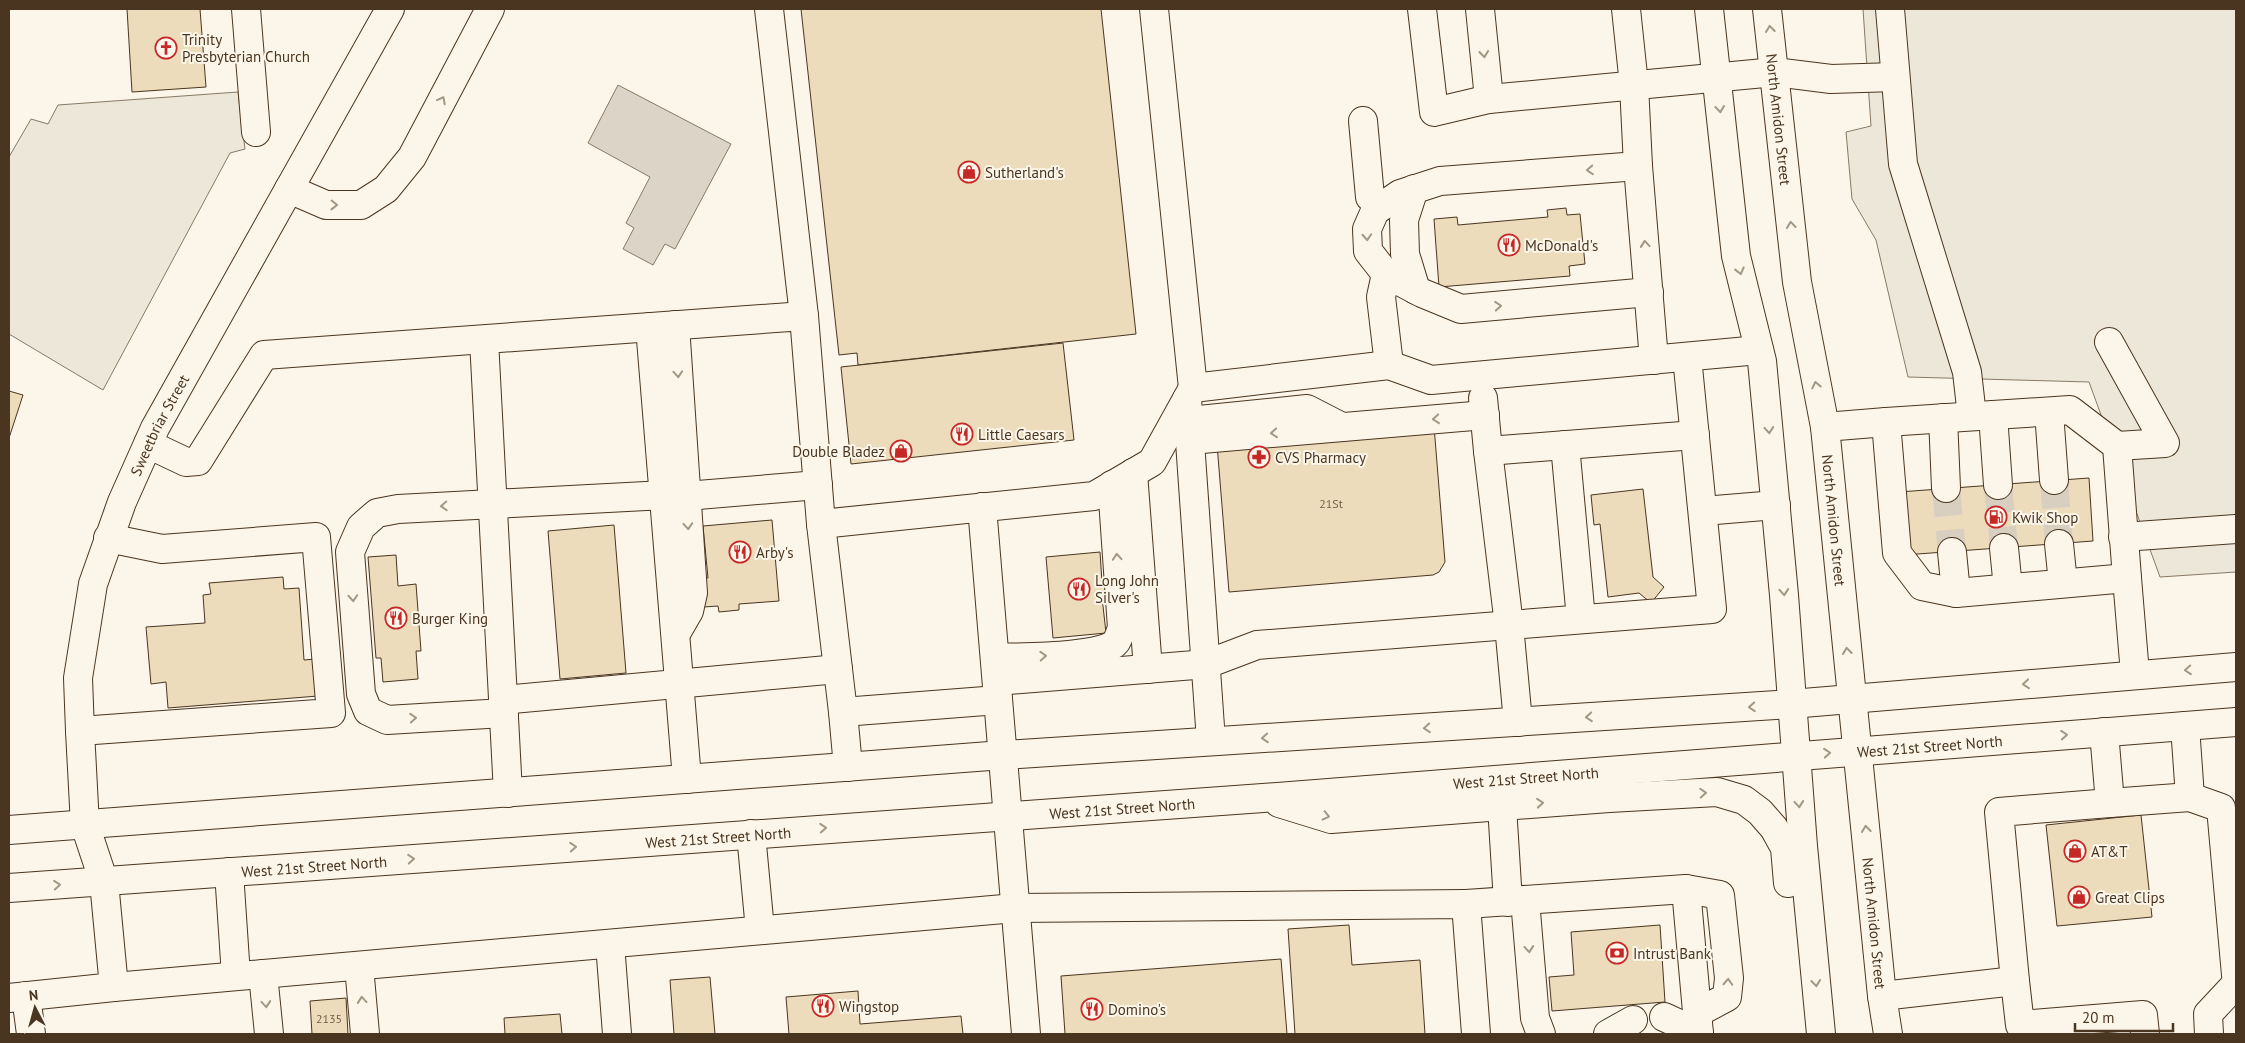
<svg xmlns="http://www.w3.org/2000/svg" width="2245" height="1043" font-family="'PT Sans',sans-serif">
	<style>
		.parking { fill: #ede7d9; stroke: #887966 }
		.water { fill: #dcd4c6; stroke: #887966 }
		.building { fill: #ecdcbc; stroke: #4a3520 }
		.lines { fill: none; stroke-linecap: round; stroke-linejoin: round }
		.minor-tunnel { stroke: #d8cfc1; stroke-width: 28; stroke-dasharray: 28 14; stroke-linecap: butt }
		.minor-casing { stroke: #4a3520; stroke-width: 30 }
		.major-casing { stroke: #4a3520; stroke-width: 30 }
		.minor { stroke: #fbf6e9; stroke-width: 28 }
		.major { stroke: #fbf6e9; stroke-width: 28 }
		.oneway { stroke: #a29684 }
		.labels { text-anchor: middle; dominant-baseline: central; stroke-width: 4; stroke-linejoin: round; paint-order: stroke }
		.number-label { font-size: 12px; fill: #725f47 }
		.poi-label { font-size: 15px; fill: #4a3520; stroke: #fbf6e9; text-anchor: start }
		.street-label { font-size: 15px; fill: #4a3520; stroke: #fbf6e9 }
	</style>
	<rect width="100%" height="100%" fill="#fbf6e9"/>
	<g class="parking">
		<path d="M 1863,9 L 2236,9 L 2236,572 L 2160,577 L 2089,382 L 1908,377 L 1876,240 L 1852,199 L 1846,132 L 1871,126 Z"/>
		<path d="M 238,92 L 245,149 L 230,153 L 103,390 L 9,334 L 9,157 L 31,119 L 48,124 L 58,105 Z"/>
	</g>
	<path class="water" d="M 618,85 L 731,144 L 675,249 L 665,244 L 653,265 L 623,249 L 634,228 L 626,223 L 650,177 L 588,143 Z"/>
	<g class="building">
		<path d="M 127,9 L 200,9 L 206,87 L 132,92 Z"/>
		<path d="M 801,9 L 1101,9 L 1136,334 L 858,365 L 857,353 L 839,355 Z"/>
		<path d="M 1566,208 L 1567,215 L 1580,214 L 1585,264 L 1569,266 L 1570,276 L 1439,287 L 1434,219 L 1457,217 L 1458,225 L 1548,217 L 1547,210 Z"/>
		<path d="M 1063,343 L 1074,440 L 851,464 L 841,367 Z"/>
		<path d="M 9,391 L 23,395 L 9,438 Z"/>
		<path d="M 1434,426 L 1445,562 L 1439,572 L 1433,575 L 1229,592 L 1217,444 Z"/>
		<path d="M 2089,478 L 2093,541 L 1904,555 L 1899,492 Z"/>
		<path d="M 1643,489 L 1653,577 L 1664,587 L 1651,603 L 1639,593 L 1608,597 L 1600,524 L 1594,525 L 1591,495 Z"/>
		<path d="M 772,520 L 779,601 L 739,604 L 739,610 L 719,612 L 718,606 L 704,607 L 701,578 L 708,578 L 703,526 Z"/>
		<path d="M 614,525 L 626,673 L 560,679 L 548,531 Z"/>
		<path d="M 1100,552 L 1102,582 L 1108,581 L 1109,597 L 1102,597 L 1106,633 L 1053,638 L 1046,557 Z"/>
		<path d="M 396,555 L 398,586 L 416,584 L 421,651 L 416,651 L 418,679 L 383,682 L 381,658 L 376,658 L 368,557 Z"/>
		<path d="M 283,577 L 284,589 L 299,588 L 304,660 L 315,659 L 318,696 L 168,708 L 166,682 L 151,684 L 146,627 L 205,623 L 203,595 L 211,594 L 209,583 Z"/>
		<path d="M 2141,815 L 2152,917 L 2057,926 L 2046,825 Z"/>
		<path d="M 1349,925 L 1352,965 L 1420,960 L 1425,1034 L 1295,1034 L 1288,929 Z"/>
		<path d="M 1660,925 L 1665,1002 L 1552,1011 L 1549,977 L 1574,975 L 1571,932 Z"/>
		<path d="M 1281,959 L 1287,1034 L 1065,1034 L 1061,976 Z"/>
		<path d="M 710,977 L 715,1034 L 674,1034 L 670,980 Z"/>
		<path d="M 858,991 L 860,1024 L 961,1016 L 963,1034 L 789,1034 L 786,997 Z"/>
		<path d="M 346,998 L 348,1034 L 312,1034 L 310,1001 Z"/>
		<path d="M 560,1014 L 562,1034 L 505,1034 L 504,1018 Z"/>
	</g>
	<g class="lines">
		<g class="minor-tunnel">
			<path d="M 2054,480 L 2059,544"/>
			<path d="M 1998,485 L 2004,548"/>
			<path d="M 1946,488 L 1952,552"/>
		</g>
		<g class="minor-casing">
			<g id="minor">
				<path d="M 246,9 L 256,132"/>
				<path d="M 769,9 L 804,316"/>
				<path d="M 1154,9 L 1193,388"/>
				<path d="M 1422,9 L 1434,112 L 1489,99 L 1775,72 L 1831,79 L 1895,77"/>
				<path d="M 1480,9 L 1489,99"/>
				<path d="M 1626,9 L 1634,85 L 1638,166 L 1654,360"/>
				<path d="M 1890,9 L 1903,164 L 1967,372 L 1972,416"/>
				<path d="M 1363,121 L 1370,197"/>
				<path d="M 1638,166 L 1440,181 L 1400,194 L 1375,211 L 1367,229 L 1368,251 L 1386,274 L 1422,293 L 1461,309 L 1649,292"/>
				<path d="M 289,189 L 326,205 L 361,205 L 386,189 L 412,157 L 490,9"/>
				<path d="M 1414,189 L 1404,220 L 1405,254 L 1416,290"/>
				<path d="M 1386,274 L 1381,297 L 1389,365"/>
				<path d="M 675,325 L 693,593 L 689,611 L 678,630"/>
				<path d="M 650,327 L 687,779"/>
				<path d="M 484,340 L 508,793"/>
				<path d="M 2109,342 L 2165,443 L 2117,446"/>
				<path d="M 1483,398 L 1488,451 L 1695,435"/>
				<path d="M 1187,399 L 1211,741"/>
				<path d="M 2049,412 L 2054,480"/>
				<path d="M 1993,415 L 1998,485"/>
				<path d="M 1943,418 L 1946,488"/>
				<path d="M 1189,421 L 1307,409 L 1342,427"/>
				<path d="M 1886,422 L 2070,410 L 2117,446 L 2127,578"/>
				<path d="M 1825,427 L 1886,422 L 1897,553 L 1922,586 L 1956,593 L 2127,578 L 2135,674"/>
				<path d="M 1190,440 L 1485,415"/>
				<path d="M 148,444 L 186,462 L 198,461 L 264,355 L 804,316 L 821,524 L 1094,496 L 1152,462 L 1193,388 L 1389,365 L 1431,380 L 1759,350"/>
				<path d="M 1565,445 L 1581,619"/>
				<path d="M 1488,451 L 1509,625 L 1518,722"/>
				<path d="M 1133,473 L 1148,669"/>
				<path d="M 982,507 L 1026,1034"/>
				<path d="M 1703,511 L 1776,505"/>
				<path d="M 821,524 L 843,712 L 998,700"/>
				<path d="M 2123,537 L 2236,529"/>
				<path d="M 2059,544 L 2063,583"/>
				<path d="M 2004,548 L 2008,588"/>
				<path d="M 1952,552 L 1956,593"/>
				<path d="M 995,658 C 1017,657 1104,658 1116,642 C 1119,638 1120,632 1122,628 L 1112,485"/>
				<path d="M 997,681 L 1207,664 L 1257,645 L 1712,609 L 1687,357"/>
				<path d="M 503,700 L 838,669"/>
				<path d="M 843,712 L 848,767"/>
				<path d="M 504,713 L 387,720 L 368,711 L 361,694 L 350,552 L 361,527 L 377,513 L 398,509 L 665,495 L 686,496 L 818,485"/>
				<path d="M 2185,726 L 2190,797 L 2221,808 L 2236,975"/>
				<path d="M 80,731 L 331,713 L 316,537 L 162,549 L 108,538"/>
				<path d="M 2104,732 L 2110,803 L 2190,797"/>
				<path d="M 1502,806 L 1508,902"/>
				<path d="M 751,834 L 760,930"/>
				<path d="M 229,872 L 236,976"/>
				<path d="M 1686,889 L 1720,895 L 1729,978 L 1727,997 L 1697,1013"/>
				<path d="M 1525,900 L 1535,1018 L 1541,1034"/>
				<path d="M 1466,904 L 1686,889 L 1699,1034"/>
				<path d="M 610,944 L 617,1034"/>
				<path d="M 359,966 L 365,1034"/>
				<path d="M 263,974 L 269,1034"/>
				<path d="M 2015,981 L 1999,812 L 2110,803"/>
				<path d="M 114,987 L 1015,908 L 1466,904 L 1476,1034"/>
				<path d="M 26,996 L 31,1034"/>
				<path d="M 1882,996 L 2015,981 L 2020,1025 L 2143,1015 L 2145,1034"/>
				<path id="s1" d="M 9,998 L 114,987 L 104,882 L 85,825 L 80,731 L 78,678 L 93,584 L 122,502 L 155,428 L 390,9"/>
				<path d="M 1664,1017 L 1699,1033"/>
				<path d="M 1608,1034 L 1633,1020"/>
				<path d="M 2209,1034 L 2208,1014 L 2236,984"/>
			</g>
		</g>
		<g class="major-casing">
			<g id="major">
				<path d="M 1709,9 L 1736,256 L 1762,361 L 1784,595 L 1803,846 L 1821,1034"/>
				<path id="s2" d="M 1767,9 L 1797,282 L 1825,427 L 1882,996 L 1888,1034"/>
				<path d="M 1279,803 L 1331,819 L 1609,798 L 1717,792 L 1744,800 L 1760,812 L 1774,828 L 1785,848 L 1788,883"/>
				<path d="M 9,830 L 1003,755 L 1791,704 L 2236,667"/>
				<path id="s3" d="M 9,888 L 1263,798 L 2236,722"/>
			</g>
		</g>
		<use href="#minor" class="minor"/>
		<use href="#major" class="major"/>
	</g>
	<defs><path id="oneway-chevron" d="M-2-3.5L2.5 0L-2 3.5" fill="none" stroke-width="1.6" stroke-linecap="round" stroke-linejoin="round" transform="scale(1.25)"/></defs>
	<g class="oneway">
		<use href="#oneway-chevron" transform="translate(1770 29) rotate(-97)"/>
		<use href="#oneway-chevron" transform="translate(1484 54) rotate(84)"/>
		<use href="#oneway-chevron" transform="translate(442 100) rotate(-62)"/>
		<use href="#oneway-chevron" transform="translate(1720 109) rotate(84)"/>
		<use href="#oneway-chevron" transform="translate(1590 170) rotate(176)"/>
		<use href="#oneway-chevron" transform="translate(334 205) rotate(1)"/>
		<use href="#oneway-chevron" transform="translate(1791 225) rotate(-96)"/>
		<use href="#oneway-chevron" transform="translate(1367 237) rotate(87)"/>
		<use href="#oneway-chevron" transform="translate(1645 244) rotate(-95)"/>
		<use href="#oneway-chevron" transform="translate(1740 271) rotate(76)"/>
		<use href="#oneway-chevron" transform="translate(1498 306) rotate(-5)"/>
		<use href="#oneway-chevron" transform="translate(678 374) rotate(86)"/>
		<use href="#oneway-chevron" transform="translate(1816 385) rotate(-102)"/>
		<use href="#oneway-chevron" transform="translate(1436 419) rotate(175)"/>
		<use href="#oneway-chevron" transform="translate(1769 430) rotate(85)"/>
		<use href="#oneway-chevron" transform="translate(1274 433) rotate(175)"/>
		<use href="#oneway-chevron" transform="translate(444 506) rotate(177)"/>
		<use href="#oneway-chevron" transform="translate(688 526) rotate(86)"/>
		<use href="#oneway-chevron" transform="translate(1117 557) rotate(-94)"/>
		<use href="#oneway-chevron" transform="translate(1784 592) rotate(85)"/>
		<use href="#oneway-chevron" transform="translate(353 598) rotate(86)"/>
		<use href="#oneway-chevron" transform="translate(1847 651) rotate(-96)"/>
		<use href="#oneway-chevron" transform="translate(1043 656) rotate(-3)"/>
		<use href="#oneway-chevron" transform="translate(2188 670) rotate(176)"/>
		<use href="#oneway-chevron" transform="translate(2026 684) rotate(175)"/>
		<use href="#oneway-chevron" transform="translate(1752 707) rotate(176)"/>
		<use href="#oneway-chevron" transform="translate(1589 717) rotate(176)"/>
		<use href="#oneway-chevron" transform="translate(413 718) rotate(-4)"/>
		<use href="#oneway-chevron" transform="translate(1427 728) rotate(176)"/>
		<use href="#oneway-chevron" transform="translate(2064 735) rotate(-4)"/>
		<use href="#oneway-chevron" transform="translate(1265 738) rotate(176)"/>
		<use href="#oneway-chevron" transform="translate(1827 753) rotate(-5)"/>
		<use href="#oneway-chevron" transform="translate(1703 793) rotate(-3)"/>
		<use href="#oneway-chevron" transform="translate(1540 803) rotate(-5)"/>
		<use href="#oneway-chevron" transform="translate(1799 804) rotate(85)"/>
		<use href="#oneway-chevron" transform="translate(1326 816) rotate(13)"/>
		<use href="#oneway-chevron" transform="translate(823 828) rotate(-4)"/>
		<use href="#oneway-chevron" transform="translate(1866 829) rotate(-96)"/>
		<use href="#oneway-chevron" transform="translate(573 847) rotate(-4)"/>
		<use href="#oneway-chevron" transform="translate(411 859) rotate(-4)"/>
		<use href="#oneway-chevron" transform="translate(57 885) rotate(-4)"/>
		<use href="#oneway-chevron" transform="translate(1529 949) rotate(85)"/>
		<use href="#oneway-chevron" transform="translate(1728 982) rotate(-87)"/>
		<use href="#oneway-chevron" transform="translate(1816 983) rotate(84)"/>
		<use href="#oneway-chevron" transform="translate(362 1000) rotate(-95)"/>
		<use href="#oneway-chevron" transform="translate(266 1004) rotate(85)"/>
	</g>
	<defs>
		<g id="church-ring" transform="scale(1.125)"><circle r="9.5" fill="#fbf6e9" stroke="#c62828" stroke-width="1.5"/><path d="M-1.2-6h2.4v3.5h3.3v2.4h-3.3V6h-2.4V-.1h-3.3v-2.4h3.3Z" fill="#c62828"/></g>
		<g id="shop-ring" transform="scale(1.125)"><circle r="9.5" fill="#fbf6e9" stroke="#c62828" stroke-width="1.5"/><path d="M-5-2.5h2.3a2.7 3.5 0 0 1 5.4 0H5L5.5 6h-11ZM-1.5-2.5h3a1.5 2.3 0 0 0-3 0Z" fill="#c62828"/></g>
		<g id="restaurant-ring" transform="scale(1.125)"><circle r="9.5" fill="#fbf6e9" stroke="#c62828" stroke-width="1.5"/><path d="M-5-6h1v4h1v-4h1v4h1v-4h1v5L-1.5 .5V6h-2V.5L-5-1ZM5-6V6H3V1.5H1.5Q1.5-4 5-6Z" fill="#c62828"/></g>
		<g id="pharmacy-ring" transform="scale(1.125)"><circle r="9.5" fill="#fbf6e9" stroke="#c62828" stroke-width="1.5"/><path d="M-2-6h4v4h4v4h-4v4h-4v-4h-4v-4h4Z" fill="#c62828"/></g>
		<g id="fuel-ring" transform="scale(1.125)"><circle r="9.5" fill="#fbf6e9" stroke="#c62828" stroke-width="1.5"/><path d="M-5.5-6h7V0h2V4h1.3V-2.5L3-4.5l.8-.8L6-3V5H2.5V1h-1V6h-7ZM-4.2-4.7v3.2H.2V-4.7Z" fill="#c62828"/></g>
		<g id="bank-ring" transform="scale(1.125)"><circle r="9.5" fill="#fbf6e9" stroke="#c62828" stroke-width="1.5"/><path d="M-6-4H6V4H-6ZM0-2.3a2.3 2.3 0 1 0 0 4.6a2.3 2.3 0 1 0 0-4.6Z" fill="#c62828"/></g>
	</defs>
	<g fill-rule="evenodd">
		<use href="#church-ring" x="166" y="48"/>
		<use href="#shop-ring" x="969" y="172"/>
		<use href="#restaurant-ring" x="1509" y="245"/>
		<use href="#restaurant-ring" x="962" y="434"/>
		<use href="#shop-ring" x="901" y="451"/>
		<use href="#pharmacy-ring" x="1259" y="457"/>
		<use href="#fuel-ring" x="1996" y="517"/>
		<use href="#restaurant-ring" x="740" y="552"/>
		<use href="#restaurant-ring" x="1079" y="589"/>
		<use href="#restaurant-ring" x="396" y="618"/>
		<use href="#shop-ring" x="2075" y="851"/>
		<use href="#shop-ring" x="2079" y="897"/>
		<use href="#bank-ring" x="1617" y="953"/>
		<use href="#restaurant-ring" x="823" y="1006"/>
		<use href="#restaurant-ring" x="1092" y="1009"/>
	</g>
	<g class="labels">
		<g class="number-label">
			<text x="1331" y="503">21St</text>
			<text x="329" y="1018">2135</text>
		</g>
		<g class="poi-label">
			<text x="182" y="39">Trinity<tspan x="182" dy="17">Presbyterian Church</tspan></text>
			<text x="985" y="172">Sutherland's</text>
			<text x="1525" y="245">McDonald's</text>
			<text x="978" y="434">Little Caesars</text>
			<text x="885" y="451" text-anchor="end">Double Bladez</text>
			<text x="1275" y="457">CVS Pharmacy</text>
			<text x="2012" y="517">Kwik Shop</text>
			<text x="756" y="552">Arby's</text>
			<text x="1095" y="580">Long John<tspan x="1095" dy="17">Silver's</tspan></text>
			<text x="412" y="618">Burger King</text>
			<text x="2091" y="851">AT&amp;T</text>
			<text x="2095" y="897">Great Clips</text>
			<text x="1633" y="953">Intrust Bank</text>
			<text x="839" y="1006">Wingstop</text>
			<text x="1108" y="1009">Domino's</text>
		</g>
		<g class="street-label">
			<text stroke="none"><textPath href="#s2" startOffset="111">North Amidon Street</textPath></text>
			<text stroke="none"><textPath href="#s1" startOffset="686">Sweetbriar Street</textPath></text>
			<text stroke="none"><textPath href="#s2" startOffset="516">North Amidon Street</textPath></text>
			<text stroke="none"><textPath href="#s3" startOffset="1926">West 21st Street North</textPath></text>
			<text stroke="none"><textPath href="#s3" startOffset="1521">West 21st Street North</textPath></text>
			<text stroke="none"><textPath href="#s3" startOffset="1116">West 21st Street North</textPath></text>
			<text stroke="none"><textPath href="#s3" startOffset="711">West 21st Street North</textPath></text>
			<text stroke="none"><textPath href="#s3" startOffset="306">West 21st Street North</textPath></text>
			<text stroke="none"><textPath href="#s2" startOffset="921">North Amidon Street</textPath></text>
		</g>
	</g>
	<rect width="2245" height="1043" fill="none" stroke="#4a3520" stroke-width="20"/>
	<g transform="translate(35 1008) rotate(354)" stroke="#fbf6e9" stroke-width="4" paint-order="stroke">
	<path d="M0-4L9 19L0 12L-9 19Z" fill="#4a3520"/>
	<text y="-8" font-size="14" font-weight="bold" text-anchor="middle" fill="#4a3520">N</text>
	</g>
	<path d="M2075 1023v8h98v-8" fill="none" stroke="#4a3520" stroke-width="2.5"/>
	<text x="2082" y="1023" font-size="15" fill="#4a3520" stroke="#fbf6e9" stroke-width="4" paint-order="stroke">20 m</text>
</svg>
